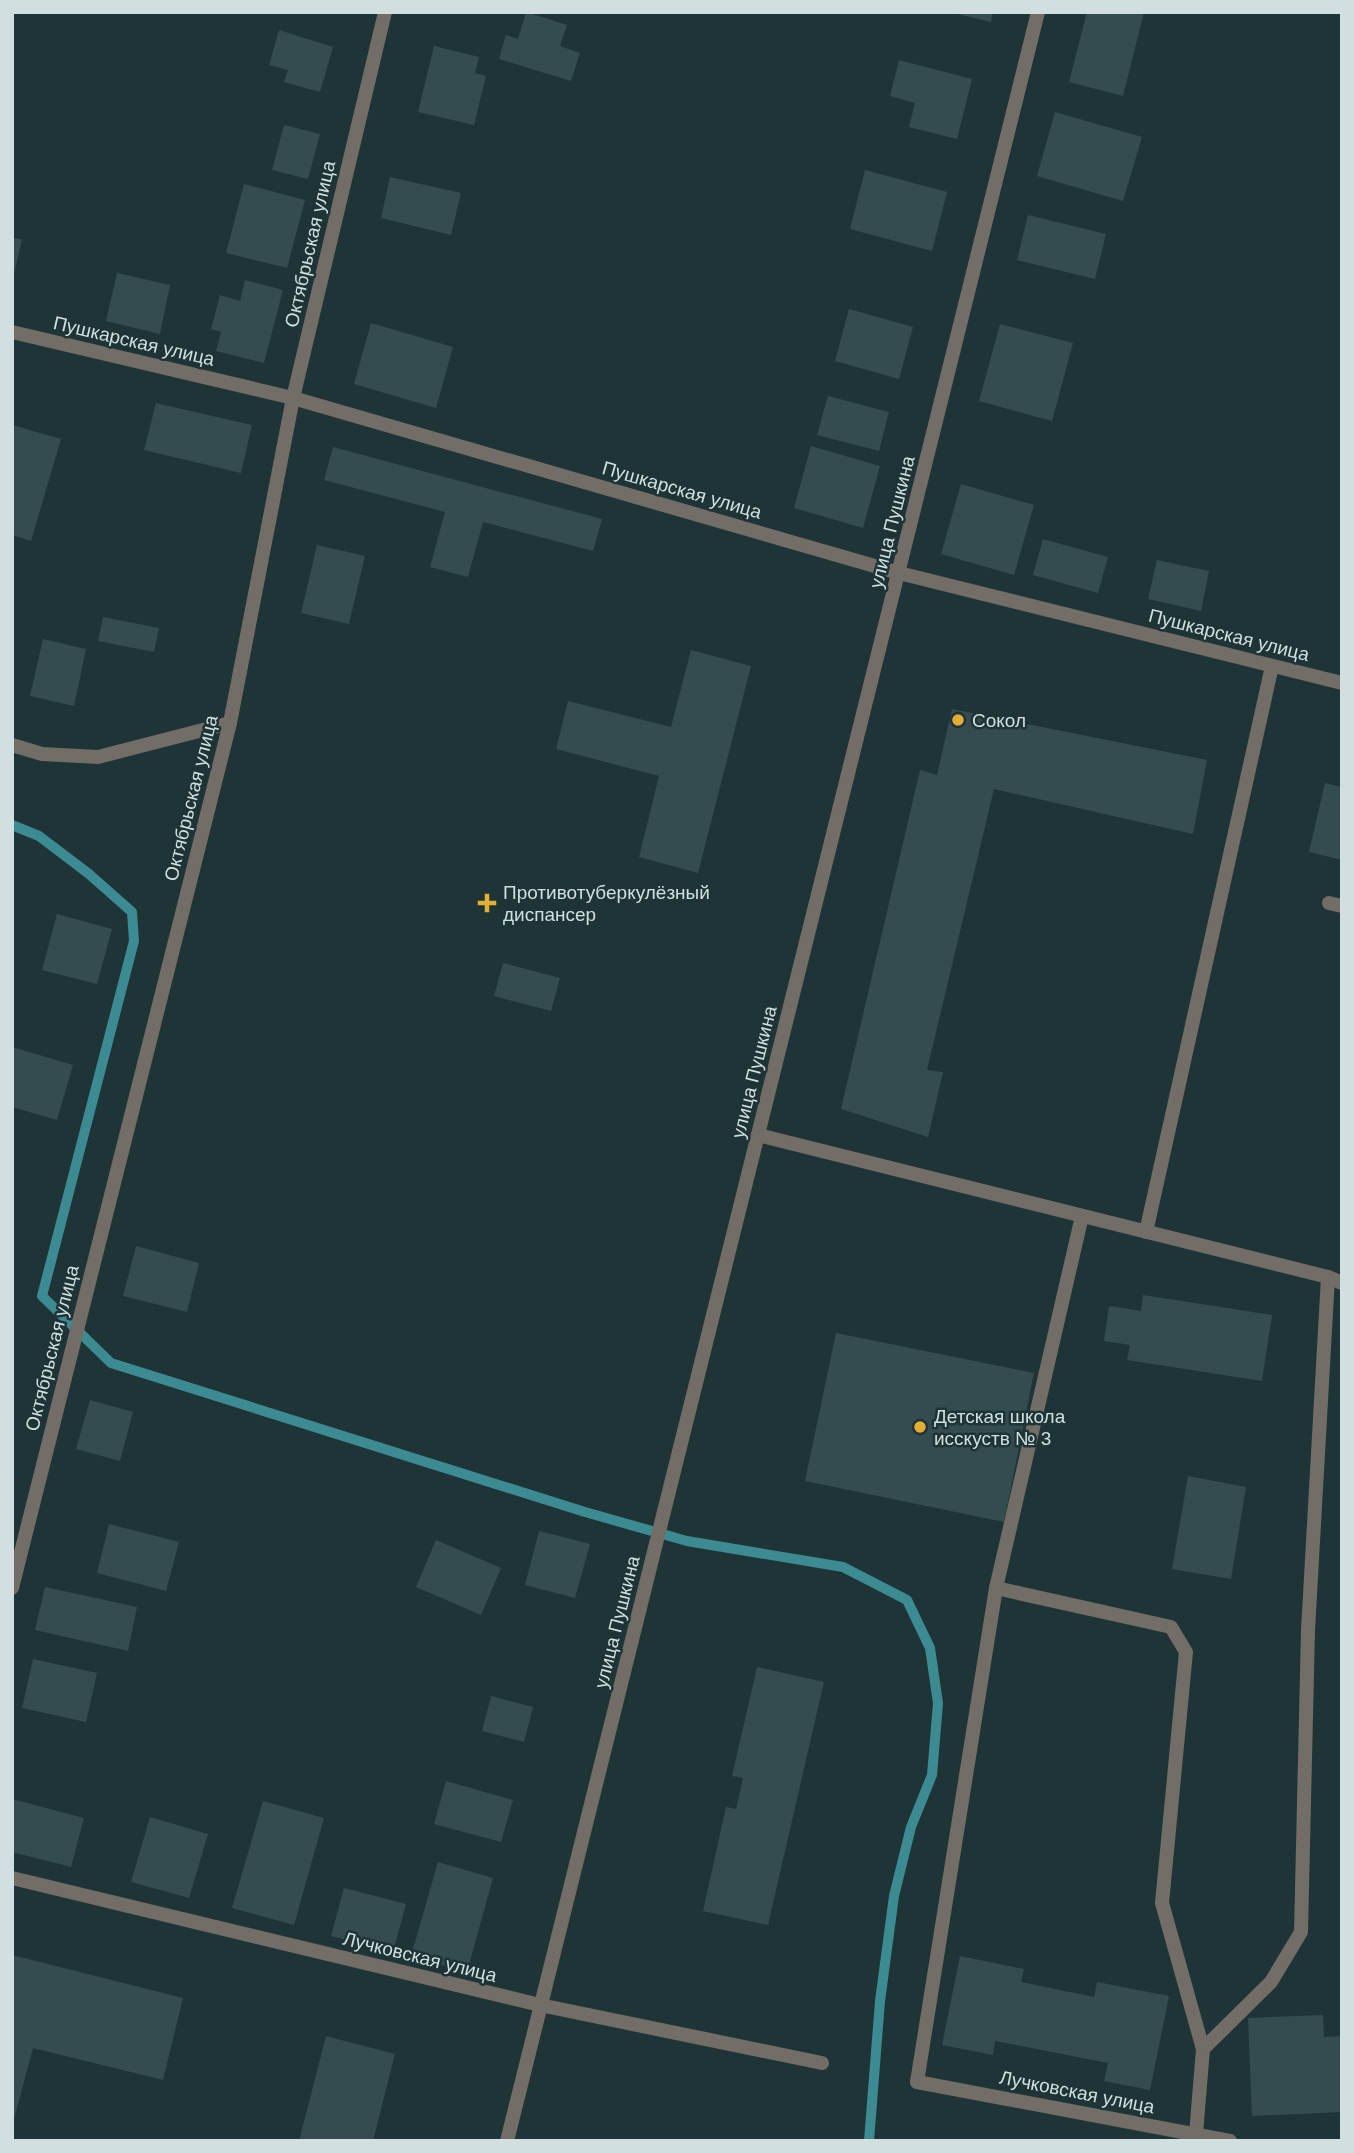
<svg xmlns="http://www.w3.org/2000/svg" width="1354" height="2153" font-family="Helvetica,sans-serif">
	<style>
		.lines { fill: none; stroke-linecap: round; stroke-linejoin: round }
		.stream { stroke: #3c8a92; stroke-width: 10 }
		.building { fill: #354c4f }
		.service { stroke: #726d66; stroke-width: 14 }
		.minor { stroke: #726d66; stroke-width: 14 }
		.tertiary { stroke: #726d66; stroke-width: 14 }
		.poi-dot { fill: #e4ae35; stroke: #1e3437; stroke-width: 2.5 }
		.labels { text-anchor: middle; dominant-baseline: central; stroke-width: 5; stroke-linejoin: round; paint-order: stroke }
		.street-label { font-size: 19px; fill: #d2dfe1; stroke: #1e3437 }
		.poi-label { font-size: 19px; fill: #d2dfe1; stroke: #1e3437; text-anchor: start }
	</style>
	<rect width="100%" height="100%" fill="#1e3437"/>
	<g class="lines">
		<path class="stream" d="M 12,825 L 39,836 L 89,874 L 132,912 L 134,941 L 42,1296 L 111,1363 L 585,1512 L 687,1541 L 843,1567 L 907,1600 L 930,1648 L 938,1703 L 932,1775 L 911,1827 L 894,1896 L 880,2001 L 869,2141"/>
	</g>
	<g class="building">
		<path d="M 526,12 L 567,25 L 560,46 L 580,53 L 571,81 L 499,59 L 506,35 L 518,39 Z"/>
		<path d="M 949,12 L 993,12 L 991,22 Z"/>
		<path d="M 1087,12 L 1144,12 L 1123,96 L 1069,82 Z"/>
		<path d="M 279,30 L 333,47 L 320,92 L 284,82 L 288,70 L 269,65 Z"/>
		<path d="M 434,46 L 479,57 L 475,73 L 486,76 L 474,125 L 418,112 Z"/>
		<path d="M 899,60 L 972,79 L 957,139 L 909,127 L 915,103 L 890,96 Z"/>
		<path d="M 1055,112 L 1142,137 L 1123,201 L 1037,176 Z"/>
		<path d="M 284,125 L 320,134 L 308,179 L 272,170 Z"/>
		<path d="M 865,170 L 947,192 L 932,251 L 850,229 Z"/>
		<path d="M 390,177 L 461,193 L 451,235 L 381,218 Z"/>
		<path d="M 244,184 L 305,200 L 287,268 L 226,253 Z"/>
		<path d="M 1028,215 L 1106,234 L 1095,279 L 1017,260 Z"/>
		<path d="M 12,237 L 22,240 L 13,278 L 12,277 Z"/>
		<path d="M 117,273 L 170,285 L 160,334 L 106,321 Z"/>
		<path d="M 245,280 L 283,290 L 264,363 L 216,351 L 221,332 L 211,329 L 220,295 L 240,301 Z"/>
		<path d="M 849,309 L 913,327 L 899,379 L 835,361 Z"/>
		<path d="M 371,323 L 453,347 L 436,408 L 354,384 Z"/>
		<path d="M 1000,324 L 1073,343 L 1052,421 L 979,401 Z"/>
		<path d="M 828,396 L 889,412 L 879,451 L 817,435 Z"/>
		<path d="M 156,403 L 252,425 L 241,473 L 144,450 Z"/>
		<path d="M 12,425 L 61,439 L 31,541 L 12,535 Z"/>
		<path d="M 811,446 L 880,466 L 863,528 L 794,508 Z"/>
		<path d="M 333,447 L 602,519 L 593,551 L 483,522 L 468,577 L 430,567 L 445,512 L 324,480 Z"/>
		<path d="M 961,484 L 1034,505 L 1014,575 L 941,554 Z"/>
		<path d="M 1043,539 L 1108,557 L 1098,593 L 1033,575 Z"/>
		<path d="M 317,545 L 365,556 L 349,624 L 301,613 Z"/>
		<path d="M 1157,560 L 1209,571 L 1201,611 L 1148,599 Z"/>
		<path d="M 103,617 L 159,628 L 154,652 L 98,641 Z"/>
		<path d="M 43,639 L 86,649 L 74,706 L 30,696 Z"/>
		<path d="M 691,650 L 751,666 L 698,873 L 639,857 L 659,776 L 556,749 L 568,701 L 671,727 Z"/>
		<path d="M 952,709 L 1207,760 L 1193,834 L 994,789 L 927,1070 L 943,1072 L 928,1137 L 841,1109 L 920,770 L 937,775 Z"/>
		<path d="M 1325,783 L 1342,787 L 1342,860 L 1309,852 Z"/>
		<path d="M 57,914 L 112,929 L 97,984 L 42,970 Z"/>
		<path d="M 503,963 L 560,978 L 551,1011 L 494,996 Z"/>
		<path d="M 12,1047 L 73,1065 L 57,1120 L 12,1107 Z"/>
		<path d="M 136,1246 L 199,1263 L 187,1312 L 123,1296 Z"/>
		<path d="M 1143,1295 L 1272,1315 L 1262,1381 L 1127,1360 L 1130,1345 L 1104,1341 L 1109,1306 L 1141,1311 Z"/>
		<path d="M 836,1333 L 1034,1373 L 1004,1522 L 805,1481 Z"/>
		<path d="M 90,1400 L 133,1412 L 120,1461 L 76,1449 Z"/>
		<path d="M 1188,1476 L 1246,1487 L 1231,1579 L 1172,1569 Z"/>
		<path d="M 109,1524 L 179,1542 L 166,1591 L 97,1573 Z"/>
		<path d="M 539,1531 L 590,1544 L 575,1598 L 525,1585 Z"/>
		<path d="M 436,1540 L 501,1568 L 481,1615 L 416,1587 Z"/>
		<path d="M 45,1587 L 137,1607 L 128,1651 L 35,1630 Z"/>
		<path d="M 33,1659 L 97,1673 L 86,1722 L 22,1708 Z"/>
		<path d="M 757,1667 L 824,1682 L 768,1925 L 703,1911 L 726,1807 L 736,1809 L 743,1778 L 732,1776 Z"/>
		<path d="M 491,1696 L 533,1707 L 524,1742 L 482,1731 Z"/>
		<path d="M 446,1781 L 513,1800 L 501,1842 L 434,1824 Z"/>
		<path d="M 12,1799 L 84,1818 L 71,1867 L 12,1852 Z"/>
		<path d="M 263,1801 L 324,1818 L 294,1925 L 232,1908 Z"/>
		<path d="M 150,1817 L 208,1834 L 189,1898 L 131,1882 Z"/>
		<path d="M 438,1862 L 493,1878 L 467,1972 L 411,1956 Z"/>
		<path d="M 344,1888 L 406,1904 L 393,1952 L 331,1936 Z"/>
		<path d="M 12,1955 L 183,1998 L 163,2080 L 33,2048 L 12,2127 Z"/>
		<path d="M 960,1956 L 1024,1969 L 1021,1982 L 1094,1997 L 1097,1982 L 1169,1996 L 1150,2090 L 1104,2081 L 1108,2063 L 995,2041 L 993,2055 L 942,2045 Z"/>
		<path d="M 1323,2015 L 1324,2037 L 1342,2036 L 1342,2112 L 1252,2116 L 1248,2018 Z"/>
		<path d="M 326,2036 L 395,2054 L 373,2141 L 299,2141 Z"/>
	</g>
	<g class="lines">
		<g class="service">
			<path d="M 12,745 L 42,754 L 98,757 L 230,723"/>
			<path d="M 1329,903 L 1342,906"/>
			<path d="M 758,1135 L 1328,1277 L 1342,1283"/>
			<path d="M 1146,1232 L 1272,666"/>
			<path d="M 996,1588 L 1171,1627 L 1186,1652 L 1162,1903 L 1203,2049 L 1196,2134"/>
			<path d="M 1203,2049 L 1271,1982 L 1301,1932 L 1308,1630 L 1328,1277"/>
			<path d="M 917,2082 L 996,1588 L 1082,1216"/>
		</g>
		<g class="minor">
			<path d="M 12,332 L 293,398 L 899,573 L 1342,683"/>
			<path d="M 12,1878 L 540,2005 L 822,2063"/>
			<path d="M 917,2082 L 1230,2141"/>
		</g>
		<g class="tertiary">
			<path d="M 12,1588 L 230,723 L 293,398 L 385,12"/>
			<path d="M 507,2141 L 1038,12"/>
		</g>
	</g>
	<g class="poi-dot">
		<circle cx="958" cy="720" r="7"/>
		<path d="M483.5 892.5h7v7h7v7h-7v7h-7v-7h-7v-7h7z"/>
		<circle cx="920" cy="1427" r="7"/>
	</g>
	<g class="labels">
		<g class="street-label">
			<text transform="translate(310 244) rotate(-77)">Октябрьская улица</text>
			<text transform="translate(134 341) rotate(13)">Пушкарская улица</text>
			<text transform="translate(682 490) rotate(16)">Пушкарская улица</text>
			<text transform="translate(892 522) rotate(-76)">улица Пушкина</text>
			<text transform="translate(1229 635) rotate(14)">Пушкарская улица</text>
			<text transform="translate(191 798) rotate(-76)">Октябрьская улица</text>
			<text transform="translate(754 1072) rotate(-76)">улица Пушкина</text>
			<text transform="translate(52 1348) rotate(-76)">Октябрьская улица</text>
			<text transform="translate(617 1622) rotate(-76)">улица Пушкина</text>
			<text transform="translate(420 1957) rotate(14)">Лучковская улица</text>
			<text transform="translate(1077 2092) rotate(11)">Лучковская улица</text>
		</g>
		<g class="poi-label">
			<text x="972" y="720">Сокол</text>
			<text x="503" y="892">Противотуберкулёзный<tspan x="503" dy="22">диспансер</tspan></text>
			<text x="934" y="1416">Детская школа<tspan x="934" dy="22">исскуств № 3</tspan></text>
		</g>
	</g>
	<rect width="1354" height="2153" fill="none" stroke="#d2dfe1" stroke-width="28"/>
</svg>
